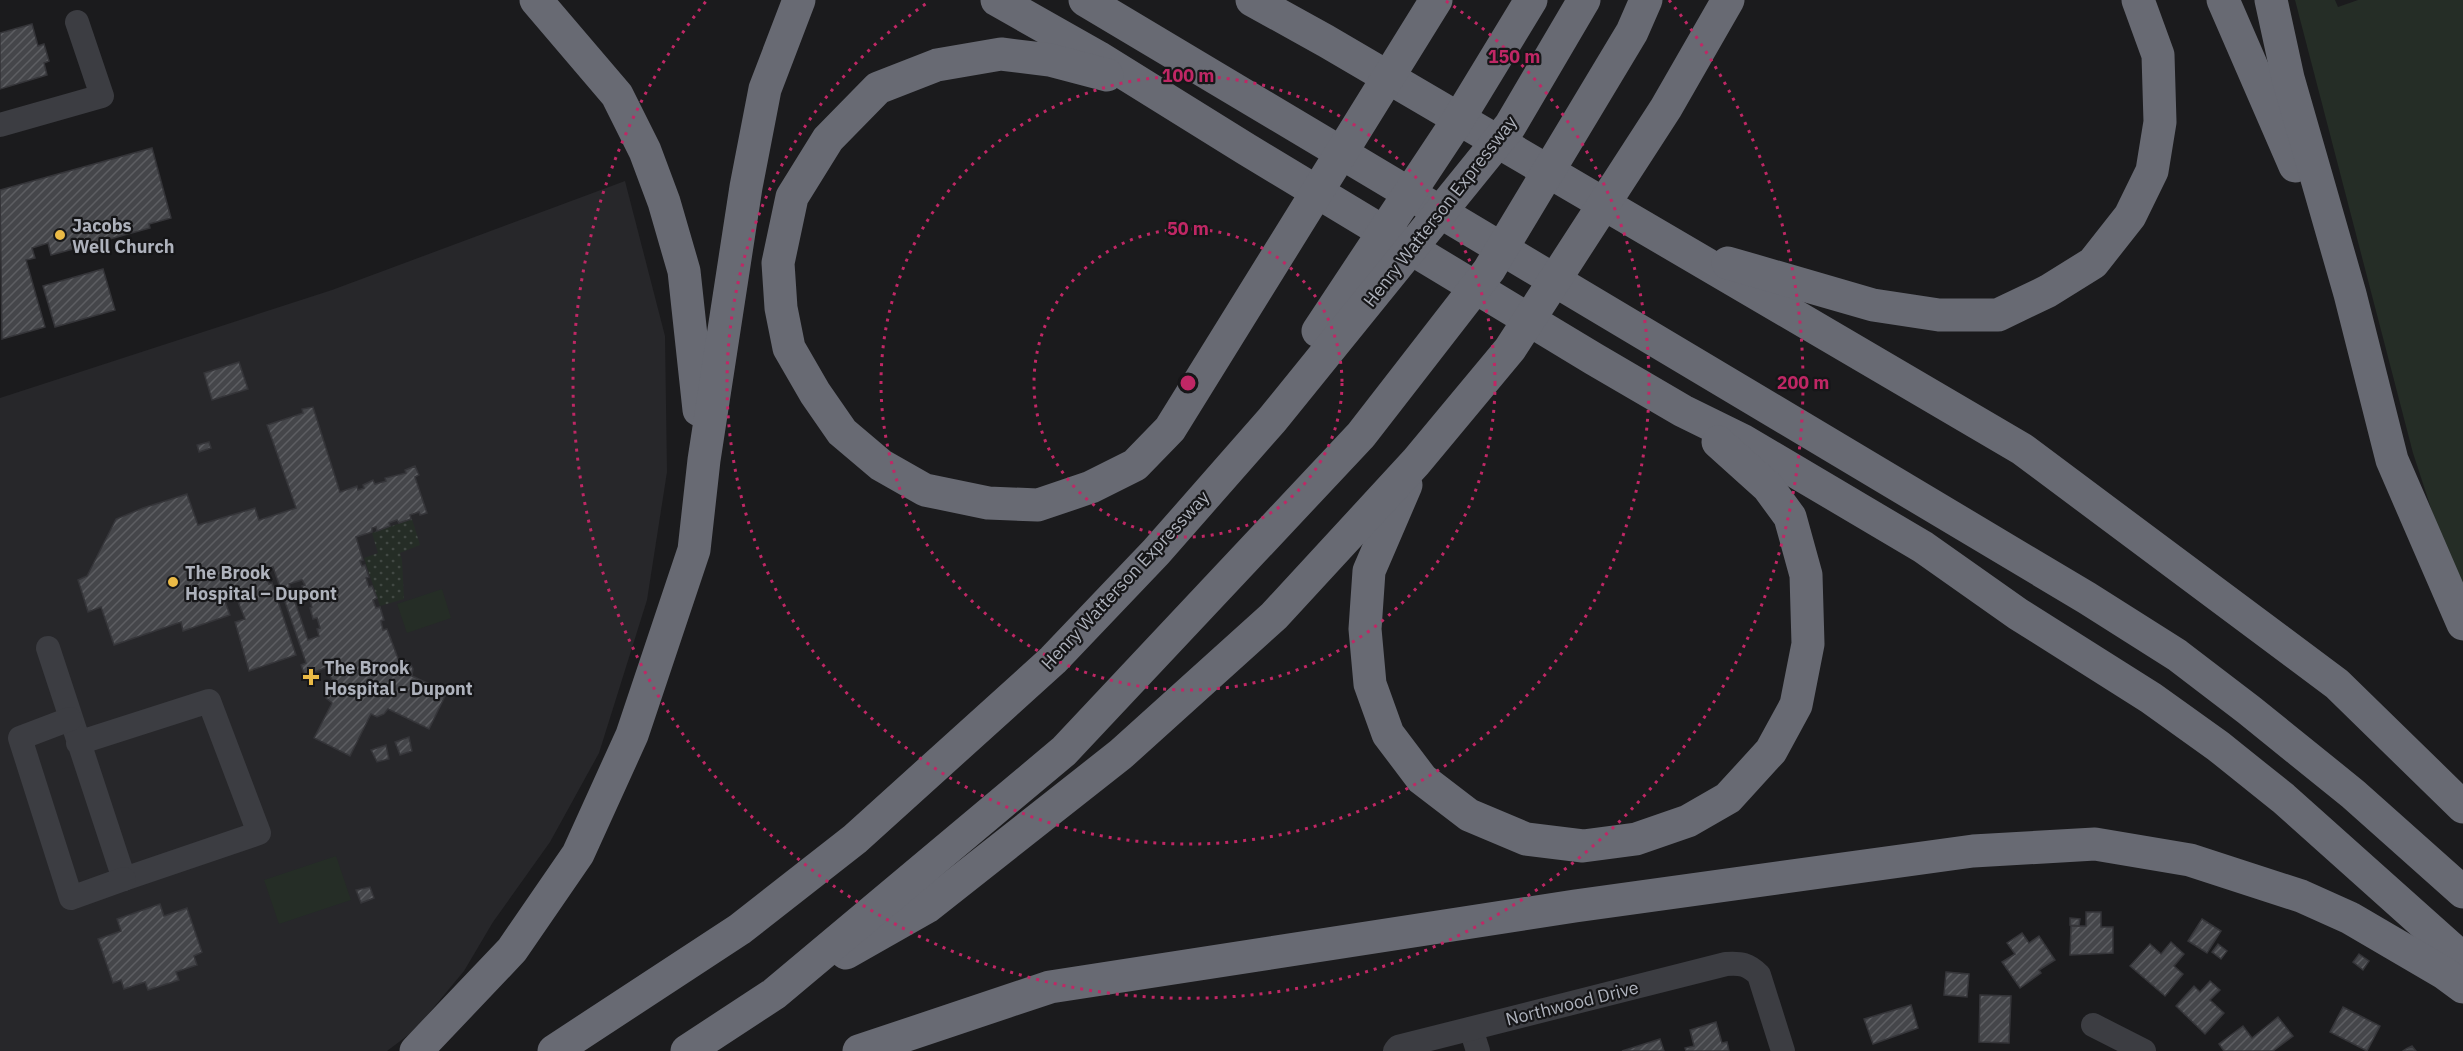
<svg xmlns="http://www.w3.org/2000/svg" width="2463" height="1051" font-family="'IBM Plex Sans',sans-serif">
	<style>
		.built { fill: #27272a }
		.green { fill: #252d26 }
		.park { fill: url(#park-dots) }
		.building { fill: url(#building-hatch); stroke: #353539; stroke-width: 1.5; fill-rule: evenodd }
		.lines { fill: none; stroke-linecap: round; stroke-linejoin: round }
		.minor { stroke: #3c3d42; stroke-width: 24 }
		.highway { stroke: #686a73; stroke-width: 33 }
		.ring { fill: none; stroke: #c02765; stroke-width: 3; stroke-dasharray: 3 6 }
		.poi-dot { fill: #eaba46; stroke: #161618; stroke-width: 2 }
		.labels { text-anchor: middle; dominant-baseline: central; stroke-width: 4.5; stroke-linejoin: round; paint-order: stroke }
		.street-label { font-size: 18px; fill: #aeb2bc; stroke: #161618 }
		.poi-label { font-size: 18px; font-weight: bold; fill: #aeb2bc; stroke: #161618; text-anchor: start }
		.centre { fill: #c02765; stroke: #161618; stroke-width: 3 }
		.ring-label { font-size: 18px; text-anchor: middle; font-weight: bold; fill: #c02765; stroke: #161618; stroke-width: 4.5; stroke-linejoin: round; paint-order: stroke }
	</style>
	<defs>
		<pattern id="park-dots" width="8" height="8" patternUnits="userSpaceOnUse" patternTransform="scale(1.5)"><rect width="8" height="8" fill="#252d26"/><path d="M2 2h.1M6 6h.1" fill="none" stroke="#424944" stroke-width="1.8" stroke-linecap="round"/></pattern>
		<pattern id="building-hatch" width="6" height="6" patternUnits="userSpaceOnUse" patternTransform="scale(1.5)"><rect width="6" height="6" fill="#45464a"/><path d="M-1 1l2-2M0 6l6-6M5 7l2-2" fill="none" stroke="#5d5e62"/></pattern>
	</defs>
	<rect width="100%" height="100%" fill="#1b1b1d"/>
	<path class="built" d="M 625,181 L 665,336 L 667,472 L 647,600 L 599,753 L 550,842 L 493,922 L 464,971 L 415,1030 L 387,1051 L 0,1051 L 0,398 L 332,290 Z"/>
	<g class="green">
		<path d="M 2295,0 L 2335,0 L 2338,7 L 2358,0 L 2463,0 L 2463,583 L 2444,548 L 2413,453 Z"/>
		<path d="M 442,589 L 451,618 L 407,633 L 397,604 Z"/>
		<path d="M 336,856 L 351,900 L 279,924 L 264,880 Z"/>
	</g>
	<path class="park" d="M 412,519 L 420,545 L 400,553 L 402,560 L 404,599 L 380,606 L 364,558 L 378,553 L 372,533 Z"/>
	<g class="building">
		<path d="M 32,24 L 38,46 L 44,44 L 49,61 L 44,63 L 47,75 L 0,89 L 0,33 Z"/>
		<path d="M 152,148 L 171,218 L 149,224 L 150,228 L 51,255 L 48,243 L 32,248 L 35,258 L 26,260 L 45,327 L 2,339 L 0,190 Z"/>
		<path d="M 103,269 L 115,310 L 55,327 L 43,286 Z"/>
		<path d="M 239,362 L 248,389 L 212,400 L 204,373 Z"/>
		<path d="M 313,407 L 340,492 L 357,486 L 358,490 L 364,488 L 363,485 L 373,480 L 375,484 L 386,481 L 385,478 L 406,473 L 405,470 L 415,466 L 419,475 L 415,477 L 427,513 L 420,515 L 419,512 L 410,515 L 411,519 L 399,523 L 397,520 L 389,523 L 390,526 L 377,531 L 376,527 L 372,528 L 372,532 L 356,537 L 363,560 L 360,561 L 362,566 L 365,565 L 369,577 L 366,578 L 369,587 L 372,586 L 377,598 L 373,600 L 376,608 L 380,607 L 384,620 L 381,621 L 383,630 L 387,629 L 399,661 L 405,660 L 410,663 L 413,669 L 412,676 L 447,692 L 429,729 L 388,709 L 384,714 L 377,717 L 371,714 L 350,756 L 314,738 L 332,703 L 326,698 L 325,693 L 329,685 L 333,683 L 327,667 L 305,676 L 301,665 L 306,663 L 273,567 L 264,570 L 269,584 L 272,583 L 296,655 L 249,671 L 235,622 L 245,619 L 236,597 L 225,601 L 230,615 L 183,631 L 181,622 L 114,645 L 101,607 L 88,612 L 78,580 L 87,576 L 116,519 L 143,508 L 187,494 L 198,525 L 255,508 L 259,520 L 296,508 L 267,425 L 303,413 L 302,409 ZM 302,580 L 305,585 L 302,586 L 306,598 L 309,597 L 312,607 L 310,608 L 313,619 L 317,618 L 320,628 L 317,629 L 319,636 L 308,640 L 289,584 Z"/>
		<path d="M 209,442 L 211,448 L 199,452 L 197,445 Z"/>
		<path d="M 409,737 L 412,751 L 400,755 L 395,742 Z"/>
		<path d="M 386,745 L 389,759 L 377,762 L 371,750 Z"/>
		<path d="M 370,887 L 374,898 L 361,903 L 356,890 Z"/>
		<path d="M 160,904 L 164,916 L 187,908 L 202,952 L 194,956 L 197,965 L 176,972 L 179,980 L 148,990 L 145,982 L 124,989 L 121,980 L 113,983 L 98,939 L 121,931 L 117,919 Z"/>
		<path d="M 2086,912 L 2101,912 L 2101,927 L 2113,927 L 2113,953 L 2070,955 L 2071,926 L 2086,926 Z"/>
		<path d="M 2070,918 L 2080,919 L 2079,926 L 2070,925 Z"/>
		<path d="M 2202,919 L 2221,931 L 2207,953 L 2188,941 Z"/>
		<path d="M 2022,933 L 2029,943 L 2039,936 L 2055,960 L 2039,970 L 2041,973 L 2020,988 L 2002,962 L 2015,954 L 2007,943 Z"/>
		<path d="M 2171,942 L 2184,954 L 2174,966 L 2183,974 L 2165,996 L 2130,966 L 2150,944 L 2161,954 Z"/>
		<path d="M 2218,944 L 2227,951 L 2221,959 L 2212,952 Z"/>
		<path d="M 2359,954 L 2369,961 L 2363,970 L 2353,962 Z"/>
		<path d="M 1946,972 L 1969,974 L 1967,997 L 1944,995 Z"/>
		<path d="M 2210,981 L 2220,990 L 2210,1000 L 2224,1013 L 2205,1034 L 2176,1006 L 2194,986 L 2200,992 Z"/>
		<path d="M 1980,995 L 2011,996 L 2009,1043 L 1979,1042 Z"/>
		<path d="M 1911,1005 L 1918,1028 L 1873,1044 L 1864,1019 Z"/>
		<path d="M 2343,1007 L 2380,1026 L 2367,1051 L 2330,1032 Z"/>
		<path d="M 2278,1017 L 2293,1036 L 2273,1051 L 2224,1051 L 2219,1044 L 2243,1026 L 2252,1038 Z"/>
		<path d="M 1716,1022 L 1722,1043 L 1727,1042 L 1729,1051 L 1686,1051 L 1685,1048 L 1694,1046 L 1690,1030 Z"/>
		<path d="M 1660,1039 L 1664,1051 L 1622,1051 Z"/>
		<path d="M 2412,1046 L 2416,1051 L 2403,1051 L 2406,1049 Z"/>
	</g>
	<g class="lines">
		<g class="minor">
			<path d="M 0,125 L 102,96 L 77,22"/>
			<path d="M 48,648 L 124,879 L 259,833 L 209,701 L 78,743"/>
			<path d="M 70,719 L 20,738 L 71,898 L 124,879"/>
			<path d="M 2093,1025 L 2144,1051"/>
			<path d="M 1471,1029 L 1478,1051"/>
			<path d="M 1395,1051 L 1398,1047 L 1726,964 C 1741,963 1748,964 1759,975 L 1783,1051"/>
		</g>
		<g class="highway">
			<path d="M 536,0 L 617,95 L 645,151 L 664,202 L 684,271 L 699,410"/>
			<path d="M 997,0 L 1098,57 L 1246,149 L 1594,359 L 1683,411 L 1742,440 L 1923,547 L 2018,614 L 2151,698 L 2218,746 L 2283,798 L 2463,959"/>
			<path d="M 1085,0 L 2087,598 L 2177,655 L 2249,710 L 2353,794 L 2463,892"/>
			<path d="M 1252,0 L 1326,41 L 2022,449 L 2337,684 L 2463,807"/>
			<path d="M 2223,0 L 2295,166"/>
			<path d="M 2271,0 L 2288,78 L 2350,294 L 2392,460 L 2463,624"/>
			<path d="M 1107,75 L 1050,60 L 1001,54 L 937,65 L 878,88 L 828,139 L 792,197 L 778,263 L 781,308 L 789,348 L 815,393 L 842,432 L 881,465 L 925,490 L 988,503 L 1038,505 L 1091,487 L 1135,465 L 1170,429 L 1436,0"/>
			<path d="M 1728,263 L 1873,305 L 1939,315 L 1998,315 L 2048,291 L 2093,263 L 2130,216 L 2152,171 L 2160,122 L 2158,55 L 2138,0"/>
			<path d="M 1318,331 L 1458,120 L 1531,0"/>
			<path d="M 1406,485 L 1369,571 L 1365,629 L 1370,684 L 1388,734 L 1422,779 L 1469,815 L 1526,839 L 1583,846 L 1636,839 L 1688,821 L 1728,798 L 1771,751 L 1796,705 L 1808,644 L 1806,575 L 1790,517 L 1768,487 L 1718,442"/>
			<path d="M 846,953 L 927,907 L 1121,754 L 1274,616 L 1416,462 L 1510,349 L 1666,108 L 1728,0"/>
			<path d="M 416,1051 L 512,950 L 578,854 L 632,735 L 694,550 L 704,460 L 746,187 L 765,89 L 799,0"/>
			<path d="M 554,1051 L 740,929 L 855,839 L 1053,660 L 1156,552 L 1272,420 L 1510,126 L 1584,0"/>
			<path d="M 687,1051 L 774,994 L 1064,751 L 1361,435 L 1489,270 L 1632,32 L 1646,0"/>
			<path d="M 859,1051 L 1050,987 L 1575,906 L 1973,851 L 2095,844 L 2190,860 L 2301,896 L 2350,918 L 2444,973 L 2463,987"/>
		</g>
	</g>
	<g class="ring">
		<circle cx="1188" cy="383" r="154"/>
		<circle cx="1188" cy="383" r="307"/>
		<path d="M1446 1A461 461 0 1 1 930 1"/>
		<path d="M1669 0A615 615 0 1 1 707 0"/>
	</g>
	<g class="poi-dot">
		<circle cx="60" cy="235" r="6"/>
		<circle cx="173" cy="582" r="6"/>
		<path d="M308 668h6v6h6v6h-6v6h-6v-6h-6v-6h6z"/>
	</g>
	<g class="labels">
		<g class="street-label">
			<text transform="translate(1440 211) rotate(-52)">Henry Watterson Expressway</text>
			<text transform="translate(1125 580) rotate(-47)">Henry Watterson Expressway</text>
			<text transform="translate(1572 1003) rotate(-14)">Northwood Drive</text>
		</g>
		<g class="poi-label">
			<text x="72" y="225">Jacobs<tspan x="72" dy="21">Well Church</tspan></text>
			<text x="185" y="572">The Brook<tspan x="185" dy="21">Hospital – Dupont</tspan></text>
			<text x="324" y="667">The Brook<tspan x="324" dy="21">Hospital - Dupont</tspan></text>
		</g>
	</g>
	<circle cx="1188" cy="383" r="9" class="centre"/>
	<g class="ring-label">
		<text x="1514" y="63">150 m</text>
		<text x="1188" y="82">100 m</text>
		<text x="1188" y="235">50 m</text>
		<text x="1803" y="389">200 m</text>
	</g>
</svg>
